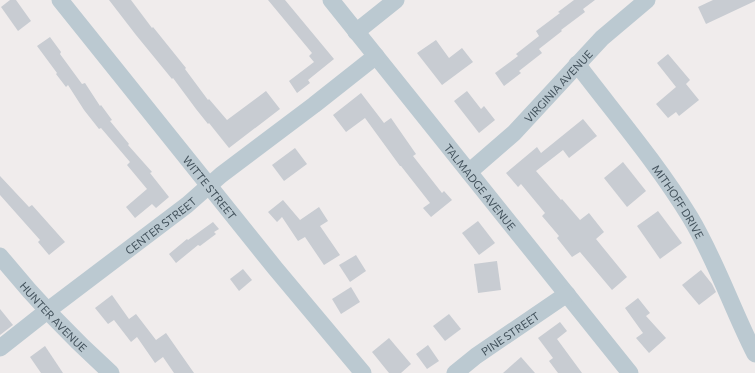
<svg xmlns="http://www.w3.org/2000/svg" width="755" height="373" font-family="Commissioner,sans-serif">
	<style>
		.building { fill: #c8ccd2 }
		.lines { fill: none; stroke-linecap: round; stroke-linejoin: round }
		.minor { stroke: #bbc9d1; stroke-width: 17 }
		.labels { text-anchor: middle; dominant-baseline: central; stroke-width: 4; stroke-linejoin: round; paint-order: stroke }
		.street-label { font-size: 11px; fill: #43525c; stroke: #fff }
	</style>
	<rect width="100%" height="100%" fill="#f0ecec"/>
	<g class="building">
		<path d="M 10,0 L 16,0 L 31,21 L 18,31 L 1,7 Z"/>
		<path d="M 109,0 L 131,0 L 152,28 L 153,27 L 186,68 L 185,69 L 208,100 L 209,99 L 227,120 L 266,91 L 280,109 L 229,148 L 209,123 L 208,124 L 196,109 L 173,78 L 172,79 L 136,35 Z"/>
		<path d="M 268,0 L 285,0 L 334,59 L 308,80 L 310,83 L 297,93 L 289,81 L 314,62 L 309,56 L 312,53 Z"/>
		<path d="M 574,0 L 595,0 L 583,9 L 585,12 L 561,30 L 562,31 L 539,49 L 542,53 L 519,71 L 521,73 L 504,86 L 495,73 L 518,56 L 516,54 L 539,36 L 536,31 L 560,13 L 558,12 Z"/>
		<path d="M 713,0 L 755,0 L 755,1 L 706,24 L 698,7 Z"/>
		<path d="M 50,37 L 61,52 L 60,54 L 82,84 L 85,83 L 100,106 L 101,105 L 112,120 L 110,121 L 129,144 L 128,145 L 152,172 L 150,173 L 169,197 L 156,208 L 152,204 L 135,218 L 126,207 L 147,189 L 127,165 L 130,162 L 101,128 L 99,129 L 84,110 L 68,85 L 66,87 L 56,74 L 57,73 L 37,46 Z"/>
		<path d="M 436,40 L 449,58 L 462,48 L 473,62 L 442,85 L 417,53 Z"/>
		<path d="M 668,54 L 690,80 L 686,84 L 699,100 L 679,116 L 676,112 L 668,118 L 656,104 L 676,87 L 657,63 Z"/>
		<path d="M 467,91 L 481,109 L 484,106 L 495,120 L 479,133 L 454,101 Z"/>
		<path d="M 361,93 L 384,123 L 391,118 L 416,154 L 413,156 L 442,193 L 444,191 L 452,200 L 431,217 L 423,208 L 430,203 L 401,166 L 400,166 L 365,118 L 346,132 L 333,115 Z"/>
		<path d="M 583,119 L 597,136 L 569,158 L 563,150 L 536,171 L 561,200 L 562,199 L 580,220 L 589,213 L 604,232 L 596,239 L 627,277 L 612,290 L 580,252 L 572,257 L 557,238 L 559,236 L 542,216 L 545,213 L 521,184 L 518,187 L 506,173 L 537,147 L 541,153 Z"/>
		<path d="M 295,148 L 307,164 L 284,181 L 272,165 Z"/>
		<path d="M 623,162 L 646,191 L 627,207 L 604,178 Z"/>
		<path d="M 0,176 L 29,207 L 32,205 L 65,242 L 49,255 L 38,242 L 40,240 L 0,195 Z"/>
		<path d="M 283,200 L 300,220 L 319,207 L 328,221 L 320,226 L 340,255 L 324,265 L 305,237 L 298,241 L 282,217 L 277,222 L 268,212 Z"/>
		<path d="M 658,211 L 682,243 L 660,259 L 637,226 Z"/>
		<path d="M 478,221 L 495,243 L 479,255 L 462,233 Z"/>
		<path d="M 213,222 L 219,229 L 214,232 L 216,234 L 200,246 L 198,245 L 176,263 L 169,254 L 187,239 L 188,240 Z"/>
		<path d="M 356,255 L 366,271 L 350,282 L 339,265 Z"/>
		<path d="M 497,261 L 501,290 L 478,293 L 474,264 Z"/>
		<path d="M 243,269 L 252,280 L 239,291 L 230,279 Z"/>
		<path d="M 701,270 L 712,284 L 716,292 L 699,305 L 682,285 Z"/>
		<path d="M 351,287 L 360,302 L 341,314 L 332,299 Z"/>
		<path d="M 112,295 L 129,319 L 136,314 L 156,340 L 166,333 L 194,373 L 174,373 L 163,357 L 155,363 L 137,337 L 131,342 L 114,320 L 108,324 L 95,308 Z"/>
		<path d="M 638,298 L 650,313 L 646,316 L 666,338 L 649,353 L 636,338 L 643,333 L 625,308 Z"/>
		<path d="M 0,309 L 13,325 L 0,335 Z"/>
		<path d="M 449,314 L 461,329 L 445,341 L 433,326 Z"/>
		<path d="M 560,322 L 567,331 L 557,339 L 582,373 L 558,373 L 549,361 L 553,358 L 538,338 Z"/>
		<path d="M 389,338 L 411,364 L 401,373 L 389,373 L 372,352 Z"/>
		<path d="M 428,345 L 439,361 L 427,369 L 416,354 Z"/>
		<path d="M 45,346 L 63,373 L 41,373 L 30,357 Z"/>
		<path d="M 521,357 L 535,373 L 503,373 Z"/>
	</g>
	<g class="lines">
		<g class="minor">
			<path id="s1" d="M 60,0 L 275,268 L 363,373"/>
			<path id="s2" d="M 331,0 L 630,373"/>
			<path d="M 356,32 L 396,0"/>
			<path id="s3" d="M 577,64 C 615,114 657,163 690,217 C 716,260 732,309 755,354"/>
			<path id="s4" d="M 469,172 L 514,133 L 602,38 L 647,0"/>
			<path id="s5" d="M 0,256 C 34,298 71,337 111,373"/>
			<path id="s6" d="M 0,348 L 47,311 L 187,205 L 221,175 L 314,105 L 376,56"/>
			<path id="s7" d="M 455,373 L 476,356 L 567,294"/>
		</g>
	</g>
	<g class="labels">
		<g class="street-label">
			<text stroke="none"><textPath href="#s4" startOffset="124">VIRGINIA AVENUE</textPath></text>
			<text stroke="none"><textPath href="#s2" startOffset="239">TALMADGE AVENUE</textPath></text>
			<text stroke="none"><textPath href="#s1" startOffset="240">WITTE STREET</textPath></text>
			<text stroke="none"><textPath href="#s3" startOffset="171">MITHOFF DRIVE</textPath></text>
			<text stroke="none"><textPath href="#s6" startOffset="202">CENTER STREET</textPath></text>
			<text stroke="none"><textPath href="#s5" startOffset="81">HUNTER AVENUE</textPath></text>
			<text stroke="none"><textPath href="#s7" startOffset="68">PINE STREET</textPath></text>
		</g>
	</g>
</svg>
